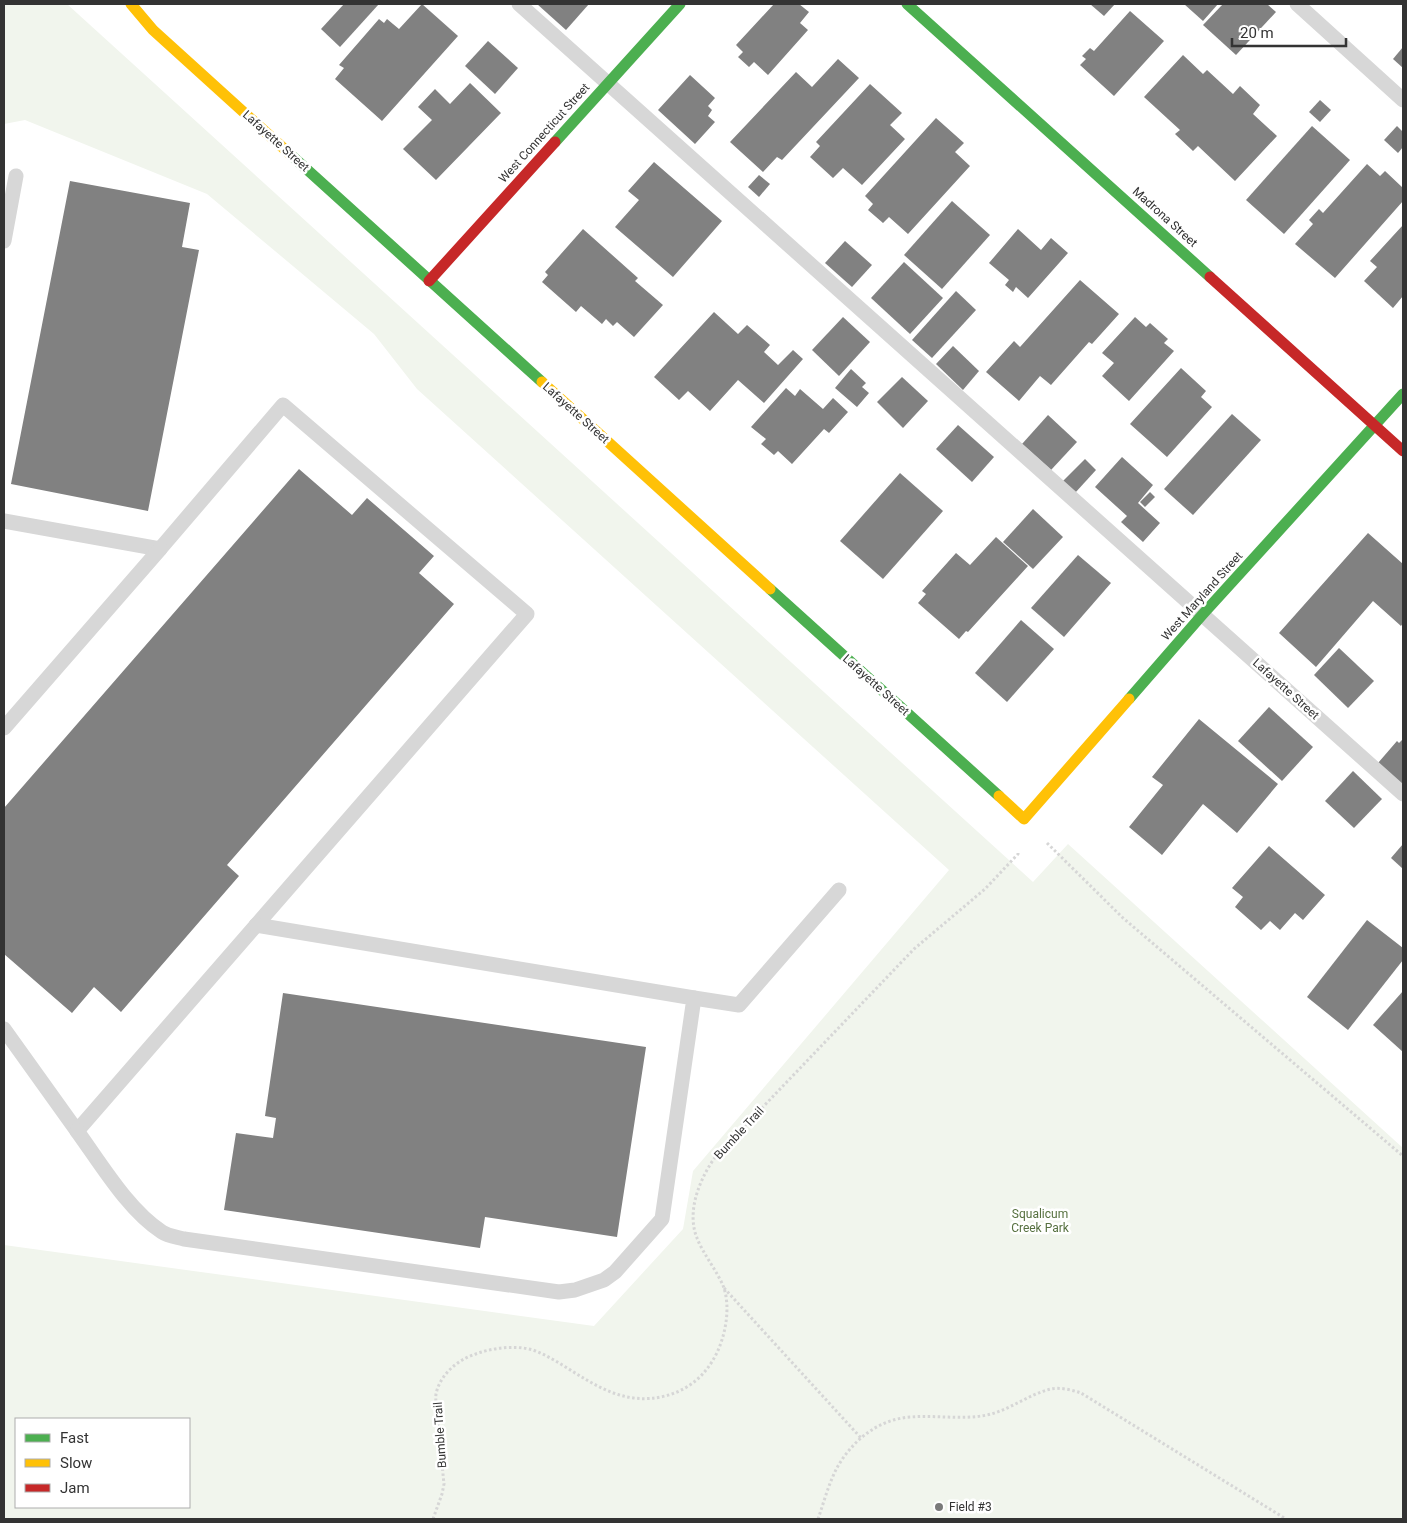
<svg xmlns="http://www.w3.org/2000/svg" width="1407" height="1523" font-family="Roboto,sans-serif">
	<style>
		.green { fill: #f1f5ed; fill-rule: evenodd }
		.building { fill: #818181 }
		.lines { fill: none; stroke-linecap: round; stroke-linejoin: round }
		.path { stroke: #d6d6d6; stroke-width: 3; stroke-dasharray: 2.5 2.5; stroke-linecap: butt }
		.lane { stroke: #d7d7d7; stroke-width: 15 }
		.fast { stroke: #4caf50; stroke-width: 11 }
		.slow { stroke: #ffc107; stroke-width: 11 }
		.jam { stroke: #c62828; stroke-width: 11 }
		.poi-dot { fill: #7a7a7a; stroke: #fff; stroke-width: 2 }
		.labels { text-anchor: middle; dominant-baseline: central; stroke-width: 5; stroke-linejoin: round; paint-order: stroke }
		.street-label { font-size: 12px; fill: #333; stroke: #fff }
		.park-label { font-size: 12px; fill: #56703f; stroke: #fff }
		.poi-label { font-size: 12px; fill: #333; stroke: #fff; text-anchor: start }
	</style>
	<rect width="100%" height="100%" fill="#fff"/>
	<path class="green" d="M 4,4 L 67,4 L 1033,882 L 1068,844 L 1403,1148 L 1403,1519 L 4,1519 L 4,1245 L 594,1326 L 683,1229 L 693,1171 L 949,870 L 417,389 L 374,334 L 207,194 L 25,120 L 4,124 ZM 16,1419 L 189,1419 L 189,1507 L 16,1507 Z"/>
	<g class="building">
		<path d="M 344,4 L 379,4 L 340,47 L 321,29 Z"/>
		<path d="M 422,4 L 458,36 L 382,121 L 335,79 L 344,68 L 339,65 L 379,19 L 384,23 L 387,19 L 399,29 Z"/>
		<path d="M 537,4 L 589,4 L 566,30 Z"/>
		<path d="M 774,4 L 799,4 L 809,12 L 800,23 L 808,30 L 768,75 L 754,62 L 749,67 L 738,57 L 743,52 L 736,45 Z"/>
		<path d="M 1090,4 L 1115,4 L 1104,16 Z"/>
		<path d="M 1184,4 L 1218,4 L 1203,21 Z"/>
		<path d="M 1223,4 L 1267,4 L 1276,12 L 1236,55 L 1203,25 Z"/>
		<path d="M 1130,11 L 1164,41 L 1114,96 L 1080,65 L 1086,59 L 1082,56 L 1090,48 L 1094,51 Z"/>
		<path d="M 488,41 L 518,68 L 495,94 L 465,66 Z"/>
		<path d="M 1403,47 L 1403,68 L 1393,59 Z"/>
		<path d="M 1183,55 L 1203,74 L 1207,70 L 1233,94 L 1240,86 L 1260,105 L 1253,114 L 1277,136 L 1235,181 L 1198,146 L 1193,151 L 1175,134 L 1180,130 L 1144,97 Z"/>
		<path d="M 838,59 L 859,78 L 782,160 L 777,157 L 763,172 L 730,142 L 796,72 L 812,87 Z"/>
		<path d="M 690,75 L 715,98 L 708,106 L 712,110 L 708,116 L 715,122 L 695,144 L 658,110 Z"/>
		<path d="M 470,83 L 501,113 L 436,180 L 403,149 L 432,120 L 418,107 L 435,89 L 450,104 Z"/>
		<path d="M 870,84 L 902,113 L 890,125 L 905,139 L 862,185 L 843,168 L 833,178 L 810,157 L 820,146 L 816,142 Z"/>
		<path d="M 1320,100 L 1331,110 L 1320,122 L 1309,112 Z"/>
		<path d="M 936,118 L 964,143 L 955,152 L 970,166 L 908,234 L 889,217 L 883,223 L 868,210 L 873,204 L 865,196 Z"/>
		<path d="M 1312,126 L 1350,160 L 1284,234 L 1246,200 Z"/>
		<path d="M 1397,126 L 1403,132 L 1403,147 L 1398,153 L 1384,140 Z"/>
		<path d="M 654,162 L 722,221 L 673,277 L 615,227 L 639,200 L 628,191 Z"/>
		<path d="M 1367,164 L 1380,176 L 1385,171 L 1403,188 L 1403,201 L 1335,278 L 1295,244 L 1313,224 L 1309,220 L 1319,209 L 1323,213 Z"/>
		<path d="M 759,175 L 770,184 L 759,197 L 748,187 Z"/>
		<path d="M 70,181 L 190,203 L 182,247 L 199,250 L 148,511 L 11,484 Z"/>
		<path d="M 952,201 L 990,235 L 942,289 L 904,255 Z"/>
		<path d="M 1403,225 L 1403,296 L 1393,308 L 1364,281 L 1377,267 L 1370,261 Z"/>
		<path d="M 583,229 L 638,278 L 635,281 L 663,305 L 634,337 L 617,322 L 613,326 L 606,319 L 602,324 L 581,306 L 576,312 L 542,282 L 548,275 L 545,272 Z"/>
		<path d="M 1018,229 L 1041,250 L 1051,238 L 1068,253 L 1028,298 L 1016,287 L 1013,292 L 1005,285 L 1009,280 L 989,263 Z"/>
		<path d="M 845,241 L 872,265 L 852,287 L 825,263 Z"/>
		<path d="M 904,262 L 943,298 L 910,334 L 871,298 Z"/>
		<path d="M 1080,280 L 1119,314 L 1092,344 L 1089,342 L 1051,385 L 1040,376 L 1019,401 L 986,372 L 1014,341 L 1020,347 Z"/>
		<path d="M 956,291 L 976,310 L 932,358 L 912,340 Z"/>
		<path d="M 714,312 L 738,334 L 747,325 L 770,345 L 764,352 L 778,365 L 793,350 L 803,359 L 764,403 L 738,380 L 710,411 L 688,391 L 679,400 L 654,377 Z"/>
		<path d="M 843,317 L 870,342 L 839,376 L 812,350 Z"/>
		<path d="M 1135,317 L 1146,327 L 1150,323 L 1168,339 L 1164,343 L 1174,351 L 1129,401 L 1102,376 L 1114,363 L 1102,353 Z"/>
		<path d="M 953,346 L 979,371 L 963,390 L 936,364 Z"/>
		<path d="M 1181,368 L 1206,391 L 1201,397 L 1212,407 L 1167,457 L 1130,424 Z"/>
		<path d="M 851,369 L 866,383 L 862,387 L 869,393 L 857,407 L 835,388 Z"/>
		<path d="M 902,377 L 928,401 L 903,428 L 877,402 Z"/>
		<path d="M 786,388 L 795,396 L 800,389 L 823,409 L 833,398 L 848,412 L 829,433 L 824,429 L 792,464 L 778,451 L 774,455 L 761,444 L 766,439 L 751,427 Z"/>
		<path d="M 1232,414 L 1261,440 L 1193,515 L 1164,489 Z"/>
		<path d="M 1048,415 L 1077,442 L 1051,470 L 1022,444 Z"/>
		<path d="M 958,425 L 994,457 L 972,482 L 936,449 Z"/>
		<path d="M 1122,457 L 1153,485 L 1138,503 L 1160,523 L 1143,542 L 1121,522 L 1127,516 L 1095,487 Z"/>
		<path d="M 1085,459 L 1096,470 L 1075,493 L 1063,481 Z"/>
		<path d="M 299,469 L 352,515 L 367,498 L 434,556 L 419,573 L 454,604 L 227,865 L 239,876 L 121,1012 L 94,987 L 72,1013 L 4,954 L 4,808 Z"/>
		<path d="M 900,473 L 943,511 L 883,579 L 840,541 Z"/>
		<path d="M 1150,492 L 1155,497 L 1145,507 L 1140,502 Z"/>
		<path d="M 1033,509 L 1063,537 L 1033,569 L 1003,542 Z"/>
		<path d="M 1368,533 L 1403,564 L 1403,623 L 1401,626 L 1373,601 L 1316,667 L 1279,633 Z"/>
		<path d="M 996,537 L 1028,566 L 968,632 L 966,631 L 959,639 L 918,603 L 926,594 L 922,591 L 956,553 L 970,565 Z"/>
		<path d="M 1078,555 L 1111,583 L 1064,637 L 1031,608 Z"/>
		<path d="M 1021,620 L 1054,649 L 1007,702 L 975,673 Z"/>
		<path d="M 1339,648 L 1374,681 L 1348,708 L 1314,675 Z"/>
		<path d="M 1269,707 L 1313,747 L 1282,781 L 1238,741 Z"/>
		<path d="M 1199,719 L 1278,784 L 1237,833 L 1203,804 L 1162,855 L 1129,827 L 1163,785 L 1152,777 Z"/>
		<path d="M 1403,739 L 1403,785 L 1378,763 L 1397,741 L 1399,743 Z"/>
		<path d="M 1353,771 L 1382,799 L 1354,828 L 1325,801 Z"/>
		<path d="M 1403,844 L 1403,869 L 1391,858 Z"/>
		<path d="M 1269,846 L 1325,895 L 1303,920 L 1295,913 L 1280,930 L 1270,921 L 1261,930 L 1235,907 L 1243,897 L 1232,888 Z"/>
		<path d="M 1367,920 L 1403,948 L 1403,960 L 1348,1030 L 1307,997 Z"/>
		<path d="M 1403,991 L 1403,1052 L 1373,1025 Z"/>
		<path d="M 283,993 L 646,1047 L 617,1237 L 485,1217 L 480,1248 L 224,1210 L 236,1133 L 273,1138 L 276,1118 L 265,1116 Z"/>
	</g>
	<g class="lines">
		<g class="path">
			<path d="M 1047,843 L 1123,918 L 1403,1156"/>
			<path d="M 724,1288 L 861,1438"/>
			<path d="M 433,1519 L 442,1494 L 444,1484 C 442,1464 440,1444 438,1424 C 438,1415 435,1403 436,1394 C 439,1379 451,1366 464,1359 C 483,1349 512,1344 533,1350 C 544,1354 554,1360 564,1366 C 596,1386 625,1406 665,1396 C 681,1392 696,1383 706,1370 C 723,1350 732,1313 724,1288 C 718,1272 703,1254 697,1238 C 686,1211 700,1178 716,1156 L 914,949 L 985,889 L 1018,854 L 1018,851"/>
			<path d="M 818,1519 C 824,1502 829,1482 838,1466 C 854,1439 879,1419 911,1417 C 936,1415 962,1420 987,1415 C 1010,1410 1029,1394 1051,1389 C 1060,1387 1072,1390 1081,1393 L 1286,1519"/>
		</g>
		<g class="lane">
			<path d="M 519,4 L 1403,794"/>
			<path d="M 1297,4 L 1403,100"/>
			<path d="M 4,241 L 16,176"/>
			<path d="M 4,521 L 160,549 L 283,405 L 527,614 L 77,1131 L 4,1029"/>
			<path d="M 4,728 L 160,549"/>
			<path d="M 694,998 L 739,1005 L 839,890"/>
			<path d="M 77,1131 C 101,1164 128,1210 162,1232 C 168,1236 177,1237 184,1239 L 559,1292 L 575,1290 L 604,1280 L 615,1272 L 662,1219 L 694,998 L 256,925"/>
		</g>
		<g class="fast">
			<path d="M 907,4 L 1210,277"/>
			<path d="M 555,142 L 680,4"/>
			<path d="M 291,155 L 542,382"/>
			<path d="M 770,589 L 999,796"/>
			<path d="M 1129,699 L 1203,614 L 1403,394"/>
		</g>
		<g class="slow">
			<path d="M 131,4 L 153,30 L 291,155"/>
			<path d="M 542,382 L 770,589"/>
			<path d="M 999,796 L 1024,819 L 1129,699"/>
		</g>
		<g class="jam">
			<path d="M 1210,277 L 1403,451"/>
			<path d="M 429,281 L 555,142"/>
		</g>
	</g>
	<circle class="poi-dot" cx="939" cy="1507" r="5"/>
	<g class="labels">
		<g class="street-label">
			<text transform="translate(544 133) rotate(-48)">West Connecticut Street</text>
			<text transform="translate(276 141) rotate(42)">Lafayette Street</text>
			<text transform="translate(1165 217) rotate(42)">Madrona Street</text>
			<text transform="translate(576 413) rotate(42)">Lafayette Street</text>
			<text transform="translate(1202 596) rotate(-48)">West Maryland Street</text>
			<text transform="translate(876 685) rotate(42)">Lafayette Street</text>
			<text transform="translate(1286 689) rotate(42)">Lafayette Street</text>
			<text transform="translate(739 1133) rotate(-47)">Bumble Trail</text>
			<text transform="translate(440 1435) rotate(-94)">Bumble Trail</text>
		</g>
		<g class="park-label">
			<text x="1040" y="1214">Squalicum<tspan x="1040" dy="14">Creek Park</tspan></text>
		</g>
		<g class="poi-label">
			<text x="949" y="1507">Field #3</text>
		</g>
	</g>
	<rect width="1407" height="1523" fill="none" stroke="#333333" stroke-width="10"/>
	<rect x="15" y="1418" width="175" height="90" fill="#ffffff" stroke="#adadad"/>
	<rect x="25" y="1434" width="25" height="8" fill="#4caf50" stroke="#adadad"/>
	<text x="60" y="1443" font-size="15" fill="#333333">Fast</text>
	<rect x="25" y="1459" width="25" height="8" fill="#ffc107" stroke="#adadad"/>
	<text x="60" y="1468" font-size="15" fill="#333333">Slow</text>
	<rect x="25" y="1484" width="25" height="8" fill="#c62828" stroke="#adadad"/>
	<text x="60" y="1493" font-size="15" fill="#333333">Jam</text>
	<path d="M1232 38v8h114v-8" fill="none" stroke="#333333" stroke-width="2.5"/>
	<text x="1240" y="38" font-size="15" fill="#333333" stroke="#ffffff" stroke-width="4" paint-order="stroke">20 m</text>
</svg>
